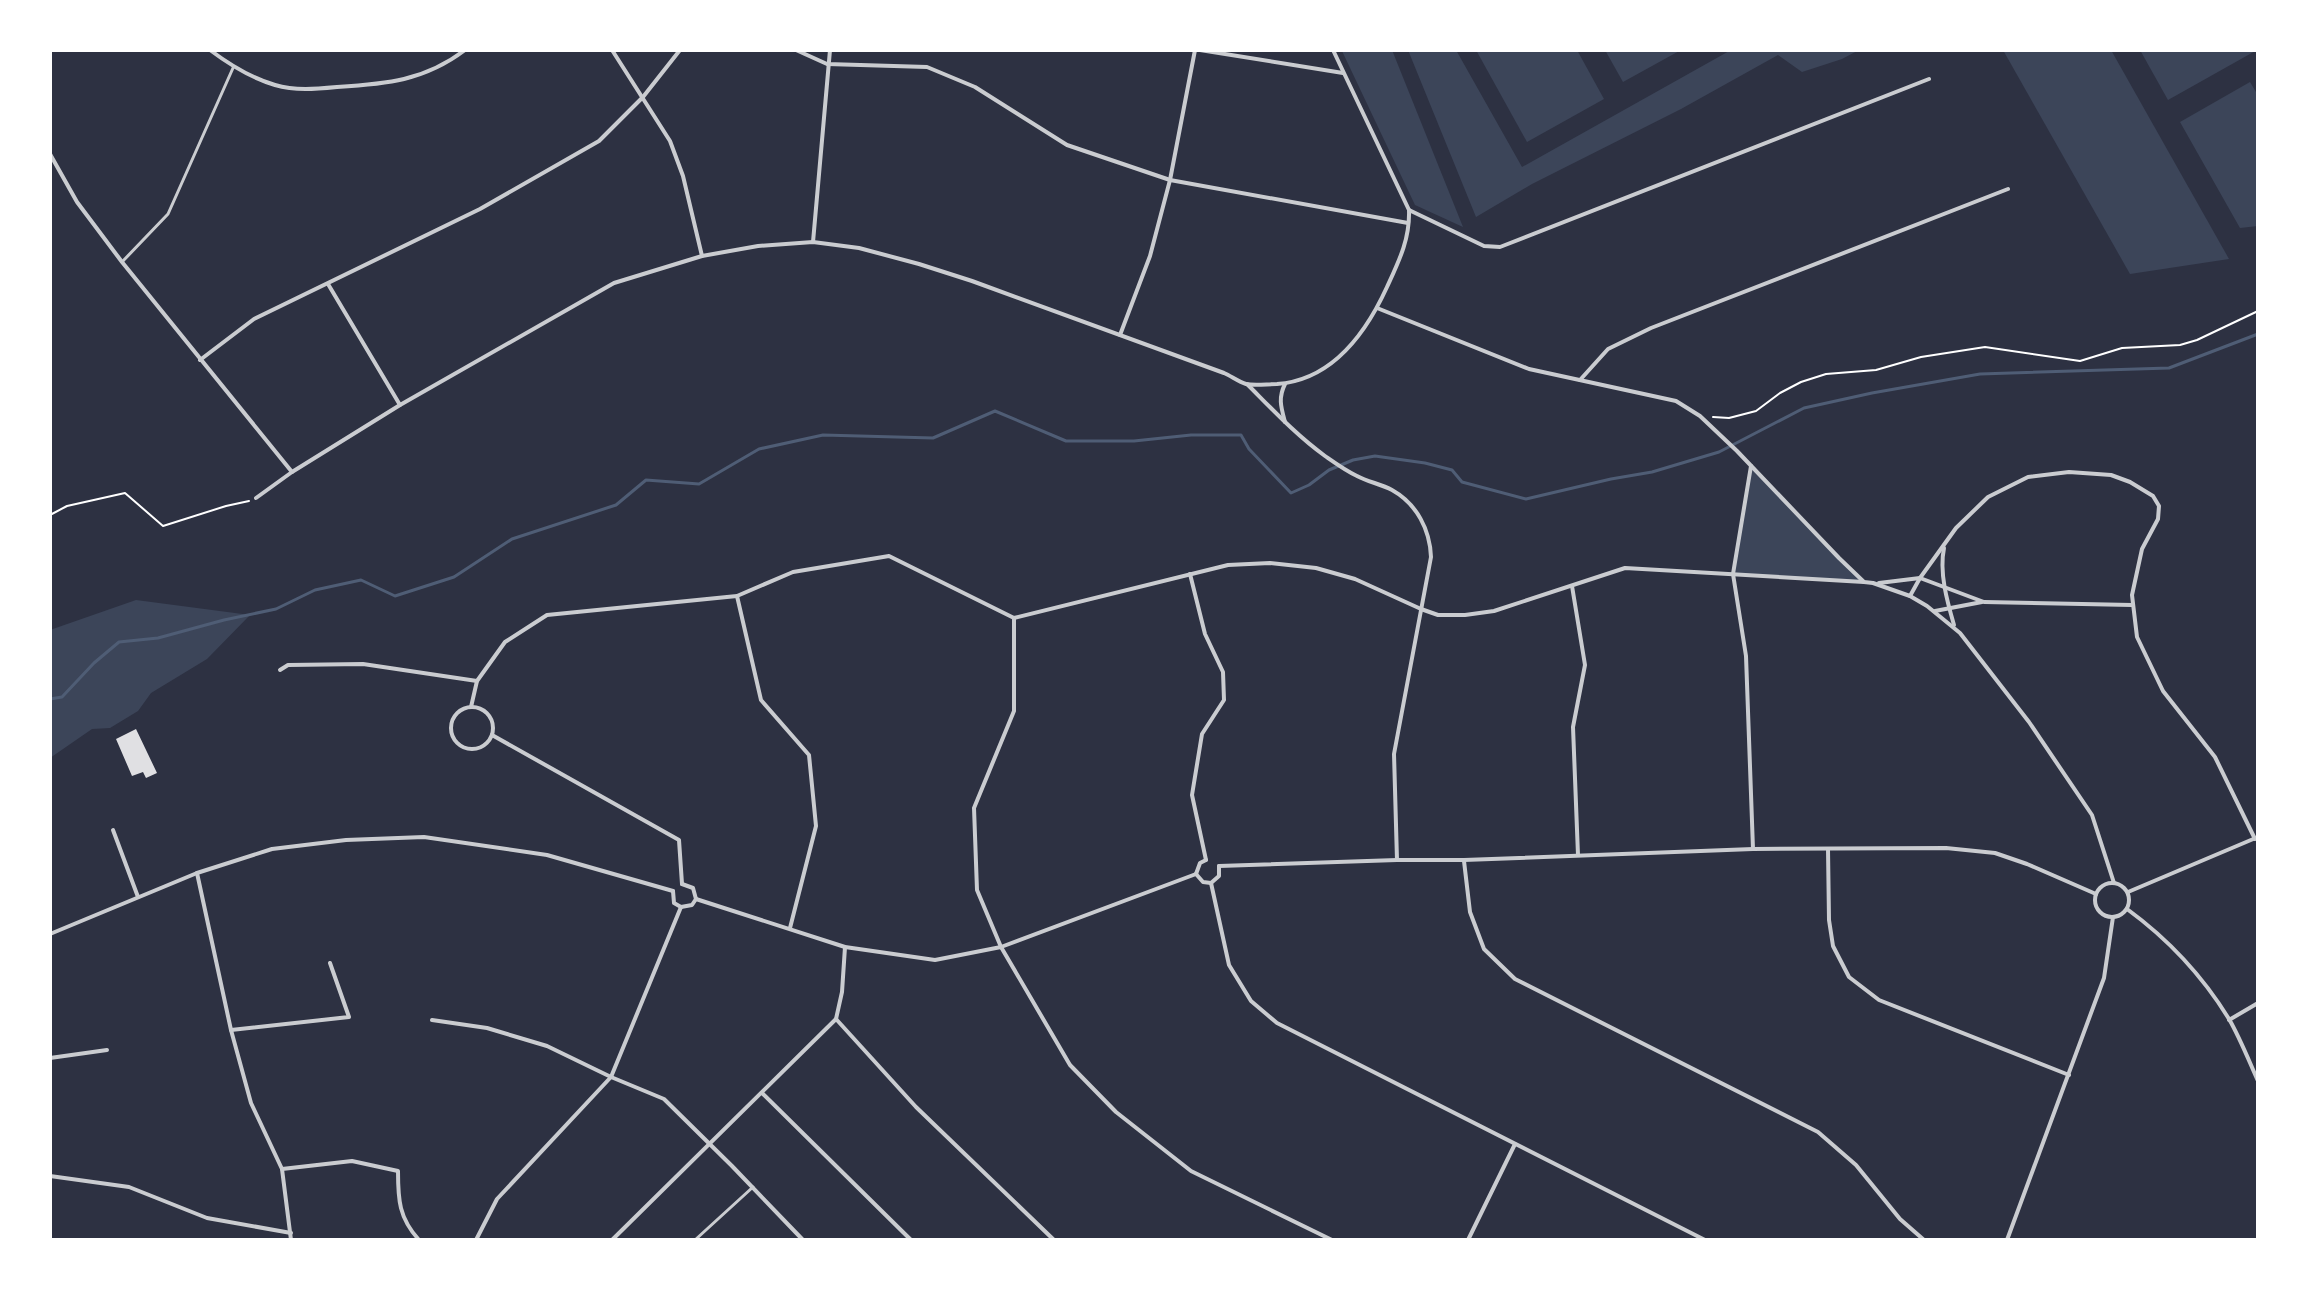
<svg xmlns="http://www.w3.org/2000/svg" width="2308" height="1290" font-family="Jost,sans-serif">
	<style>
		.green { fill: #3c4559 }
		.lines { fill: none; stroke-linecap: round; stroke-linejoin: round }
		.stream { stroke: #4f5d75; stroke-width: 3 }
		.building { fill: #e0e0e3 }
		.path { stroke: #fff; stroke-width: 2 }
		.pedestrian { stroke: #caccd0; stroke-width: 3 }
		.minor { stroke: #caccd0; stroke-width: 4 }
	</style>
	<rect width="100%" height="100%" fill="#2d3142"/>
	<g class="green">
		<path d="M 1392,50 L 1463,227 L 1415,205 L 1342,51 Z"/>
		<path d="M 1408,50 L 1456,50 L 1522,167 L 1731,50 L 1859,50 L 1842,59 L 1802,72 L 1778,55 L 1681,109 L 1532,184 L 1476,217 Z"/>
		<path d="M 1476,50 L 1577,50 L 1604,99 L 1527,142 Z"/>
		<path d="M 1605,50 L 1681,50 L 1623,82 Z"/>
		<path d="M 2003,50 L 2111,50 L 2229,259 L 2130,274 Z"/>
		<path d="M 2140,50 L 2257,50 L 2168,100 Z"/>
		<path d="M 2250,82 L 2256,92 L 2258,92 L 2258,226 L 2240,228 L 2180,122 Z"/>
		<path d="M 1751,466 L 1864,582 L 1733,574 Z"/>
		<path d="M 136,600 L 250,615 L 207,659 L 151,693 L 138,711 L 110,728 L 92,729 L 50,758 L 50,630 Z"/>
	</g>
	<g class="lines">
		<path class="stream" d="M 50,699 L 62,697 L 94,663 L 119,642 L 158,638 L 224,620 L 276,609 L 315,590 L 361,580 L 395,596 L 454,577 L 512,539 L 616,505 L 646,480 L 699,484 L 759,449 L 823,435 L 933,438 L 995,411 L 1066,441 L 1134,441 L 1191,435 L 1241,435 L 1249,449 L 1291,493 L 1309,485 L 1329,470 L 1353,460 L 1375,456 L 1425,463 L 1452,470 L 1462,482 L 1526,499 L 1611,479 L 1652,472 L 1719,452 L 1804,408 L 1872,393 L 1980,374 L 2169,368 L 2258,334"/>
	</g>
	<path class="building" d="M 136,729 L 157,773 L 146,778 L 143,772 L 132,776 L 116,739 Z"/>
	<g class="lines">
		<g class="path">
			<path d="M 1713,417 L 1729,418 L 1756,411 L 1780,393 L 1801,382 L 1826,374 L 1876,370 L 1921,357 L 1985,347 L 2080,361 L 2122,348 L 2180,345 L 2197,340 L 2258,311"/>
			<path d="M 50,515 L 67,506 L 125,493 L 163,526 L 226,506 L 249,501"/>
		</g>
		<g class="pedestrian">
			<path d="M 122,262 L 168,214 L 233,68"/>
			<path d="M 695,1240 L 753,1187"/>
		</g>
		<g class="minor">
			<path d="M 210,50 C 230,65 251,78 275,85 C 295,91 316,89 337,87 C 386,84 424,81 465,50"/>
			<path d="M 612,50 L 670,141 L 683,176 L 702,256"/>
			<path d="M 796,50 L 827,64 L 927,67 L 975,87 L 1067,145 L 1170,180 L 1408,223"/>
			<path d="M 1200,50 L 1343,73"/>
			<path d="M 50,154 L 77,202 L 122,262 L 292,472"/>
			<path d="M 1409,210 L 1484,246 L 1500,247 L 1929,79"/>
			<path d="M 813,242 L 830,50"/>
			<path d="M 328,284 L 400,405"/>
			<path d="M 1377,308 L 1529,369 L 1676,401 L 1700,416 L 1737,451 L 1839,558 L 1864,582 L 1873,583 L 1910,596 L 1927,606 L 1960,633 L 2029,722 L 2092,815 L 2114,883"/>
			<path d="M 1120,335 L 1150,256 L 1170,180 L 1195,50"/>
			<path d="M 200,360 L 254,319 L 480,209 L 599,141 L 643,97 L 680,50"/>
			<path d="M 1580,380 L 1608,349 L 1651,328 L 2008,189"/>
			<path d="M 1247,384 C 1272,409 1296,435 1325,456 C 1335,463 1346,471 1357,476 C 1368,482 1381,484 1392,490 C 1417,504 1430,530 1431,557 L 1394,754 L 1397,860"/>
			<path d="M 1285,422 C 1281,407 1278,398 1285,384"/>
			<path d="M 1751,466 L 1733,574 L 1746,656 L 1753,849"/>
			<path d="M 256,498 L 292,472 L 400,405 L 614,283 L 702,256 L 758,246 L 813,242 L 859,248 L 919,264 L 972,281 L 1224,373 C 1231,376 1239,382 1246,384 C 1255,386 1267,384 1277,384 C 1333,380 1366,333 1387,287 C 1399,261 1410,239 1409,210 L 1333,50"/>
			<path d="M 1944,548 C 1939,572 1947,601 1954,625"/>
			<path d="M 1190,574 L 1205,634 L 1223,672 L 1224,700 L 1202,734 L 1192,795 L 1206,860"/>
			<path d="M 1879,583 L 1920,578 L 1984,602 L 2132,605"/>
			<path d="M 1572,586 L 1585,665 L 1573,727 L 1578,855"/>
			<path d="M 737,596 L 761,700 L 809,755 L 816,826 L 790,928"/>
			<path d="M 1910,596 L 1920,578 L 1956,528 L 1988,497 L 2028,477 L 2069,472 L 2111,475 L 2130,482 L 2153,496 L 2159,506 L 2158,519 L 2142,549 L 2132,595 L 2137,637 L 2163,691 L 2215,757 L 2255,839"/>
			<path d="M 1935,611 L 1982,602"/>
			<path d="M 1014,618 L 1014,711 L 974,808 L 977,890 L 1001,947 L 1070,1065 L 1116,1112 L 1191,1171 L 1332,1240"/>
			<path d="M 280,670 L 288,665 L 363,664 L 477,681"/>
			<path d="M 471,707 L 477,681 L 505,642 L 547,615 L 737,596 L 793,572 L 889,556 L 1014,618 L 1228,565 L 1270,563 L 1316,568 L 1355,579 L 1421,609 L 1438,615 L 1465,615 L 1494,611 L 1625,568 L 1864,582"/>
			<circle cx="472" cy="728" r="21"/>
			<path d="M 492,735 L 679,840 L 682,884"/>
			<path d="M 113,830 L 138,897"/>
			<path d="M 1828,849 L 1829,920 L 1833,946 L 1849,977 L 1879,1000 L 2069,1075"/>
			<path d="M 1464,861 L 1470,912 L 1484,949 L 1515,979 L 1818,1132 L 1856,1165 L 1900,1219 L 1924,1240"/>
			<path d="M 1219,866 L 1397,860 L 1464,860 L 1753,849 L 1946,848 L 1995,853 L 2027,864 L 2096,894"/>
			<path d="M 197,873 L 231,1030 L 251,1103 L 282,1169 L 291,1240"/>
			<path d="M 1196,874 L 1203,882 L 1211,883"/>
			<path d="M 1196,874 L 1200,863 L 1206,860"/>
			<circle cx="2112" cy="900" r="17"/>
			<path d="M 1211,883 L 1229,965 L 1251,1001 L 1277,1023 L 1705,1240"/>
			<path d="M 1211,883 L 1219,876 L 1219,866"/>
			<path d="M 682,884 L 693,888 L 696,899"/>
			<path d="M 673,891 L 674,903 L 681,907"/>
			<path d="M 2128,892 L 2258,837"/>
			<path d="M 696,899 L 845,947 L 935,960 L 1001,947 L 1196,874"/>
			<path d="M 681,907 L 692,905 L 696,899"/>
			<path d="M 2127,909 C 2168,939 2202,975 2229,1019 C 2240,1038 2249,1061 2258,1081"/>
			<path d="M 50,934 L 197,873 L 272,849 L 346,840 L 424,837 L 547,855 L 673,891"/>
			<path d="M 836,1019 L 916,1107 L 1054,1240"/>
			<path d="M 432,1020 L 487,1028 L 547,1046 L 611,1077 L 664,1099 L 732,1166 L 803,1240"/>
			<path d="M 2229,1020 L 2258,1003"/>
			<path d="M 231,1030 L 349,1017 L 330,963"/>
			<path d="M 50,1058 L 107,1050"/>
			<path d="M 762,1093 L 911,1240"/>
			<path d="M 282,1169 L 352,1161 L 398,1171 C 398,1200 399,1218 419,1240"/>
			<path d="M 50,1176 L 129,1187 L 207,1218 L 291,1233"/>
			<path d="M 476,1240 L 497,1199 L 611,1077 L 681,907"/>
			<path d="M 612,1240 L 836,1019 L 842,992 L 845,947"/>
			<path d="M 1468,1240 L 1515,1144"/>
			<path d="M 2007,1240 L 2104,978 L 2113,917"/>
		</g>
	</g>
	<rect width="2308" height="1290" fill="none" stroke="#ffffff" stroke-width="104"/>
</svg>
